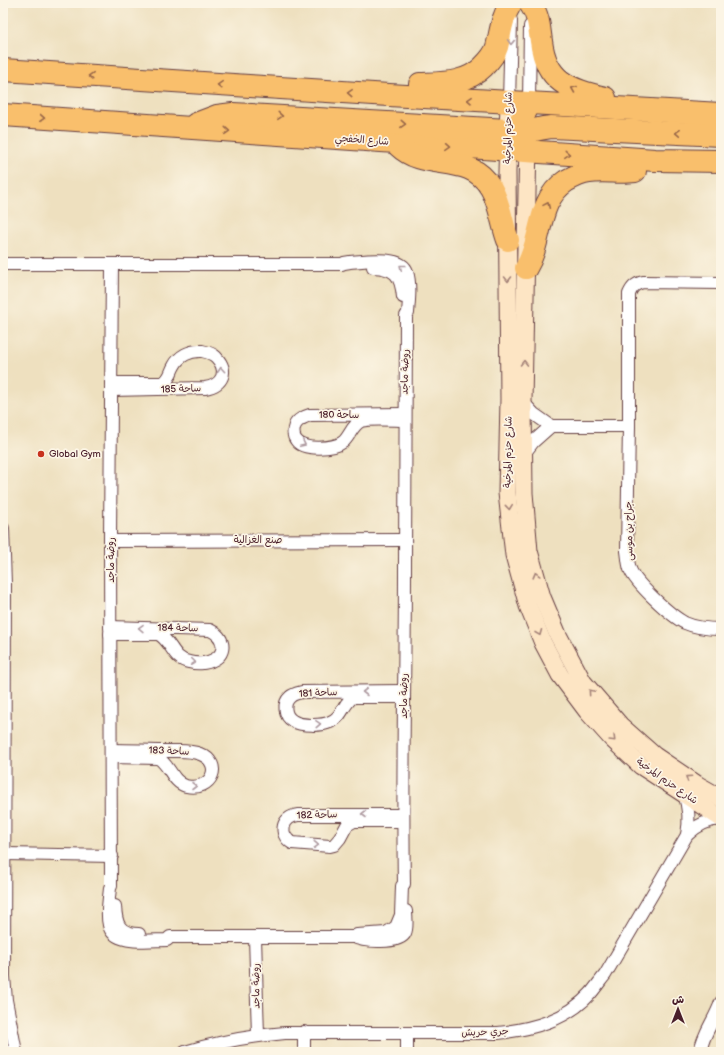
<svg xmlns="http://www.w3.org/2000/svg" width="724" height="1055" font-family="'Balsamiq Sans','Playpen Sans Arabic',sans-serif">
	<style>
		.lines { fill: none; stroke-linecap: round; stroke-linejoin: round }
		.street-casing { stroke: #633c41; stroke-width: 14 }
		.secondary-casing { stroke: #633c41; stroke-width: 19 }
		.highway-casing { stroke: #633c41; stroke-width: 24 }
		.street { stroke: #fff; stroke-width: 12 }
		.secondary { stroke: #fde5c4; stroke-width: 17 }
		.highway { stroke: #f9bf6c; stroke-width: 22 }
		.oneway { stroke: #ae9aa0 }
		.oneway2 { stroke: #996748 }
		.oneway3 { stroke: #a48278 }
		.poi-dot { fill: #c8321e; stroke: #fcf5e5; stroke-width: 1.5 }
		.labels { text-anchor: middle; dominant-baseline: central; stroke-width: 3.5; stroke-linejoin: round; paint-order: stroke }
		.street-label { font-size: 10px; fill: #4a1f2b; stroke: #fcf5e5 }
		.poi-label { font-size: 10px; fill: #4a1f2b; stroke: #fcf5e5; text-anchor: start }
	</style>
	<rect width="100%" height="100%" fill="#fcf5e5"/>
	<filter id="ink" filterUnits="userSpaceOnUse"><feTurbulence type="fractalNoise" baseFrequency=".025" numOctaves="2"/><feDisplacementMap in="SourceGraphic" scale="8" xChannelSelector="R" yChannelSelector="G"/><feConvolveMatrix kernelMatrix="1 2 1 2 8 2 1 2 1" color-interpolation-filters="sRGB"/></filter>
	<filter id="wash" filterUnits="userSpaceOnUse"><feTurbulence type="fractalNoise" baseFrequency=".012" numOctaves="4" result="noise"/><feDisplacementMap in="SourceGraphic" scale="16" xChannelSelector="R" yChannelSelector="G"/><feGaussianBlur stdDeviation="0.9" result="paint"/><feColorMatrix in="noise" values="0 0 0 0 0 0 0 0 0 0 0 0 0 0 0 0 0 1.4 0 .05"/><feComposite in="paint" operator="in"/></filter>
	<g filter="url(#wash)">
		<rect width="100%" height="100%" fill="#eee0bf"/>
	</g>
	<g filter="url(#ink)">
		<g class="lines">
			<g class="street-casing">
				<g id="street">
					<path d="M 509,102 L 511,20"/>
					<path d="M 529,103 L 530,26"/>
					<path d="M 3,264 L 342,264 L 344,263 L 350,262 C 364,261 402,255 407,272 C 411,285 409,300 408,313 L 406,316 C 405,399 406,483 405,567 C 405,672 402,778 404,884 L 402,886 L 401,915 L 396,927 L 386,933 L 357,935 L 354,937"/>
					<path d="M 112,264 L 110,541 L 111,886 L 110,888 C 109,900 106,913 109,925 C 113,946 150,940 167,940 L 170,937 L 354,937 C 363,942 400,944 405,933 C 408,927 406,918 406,911"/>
					<path d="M 373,267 C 395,268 401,275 403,297"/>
					<path d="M 721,283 L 643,282 C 635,284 632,287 629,294 L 629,426 L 627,551 C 628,557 628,563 630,569 C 635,583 671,616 685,623 C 696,628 709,629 721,629"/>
					<path d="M 111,383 L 162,383 C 170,380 170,373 174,366 C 179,356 190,350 202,351 C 207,352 212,353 216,357 C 229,371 223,385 205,388 L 111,390"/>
					<path d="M 523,402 L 534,414 L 551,426"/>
					<path d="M 404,414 L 310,415 C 304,417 298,419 295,425 C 293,430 293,436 296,440 C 303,451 334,449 343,442 C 350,436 352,425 361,421 C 369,418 395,420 405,420"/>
					<path d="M 523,455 L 533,442 L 551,426 L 629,426"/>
					<path d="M 3,528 L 5,584 L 4,976 L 6,1000 L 16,1052"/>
					<path d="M 110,541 L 405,540"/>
					<path d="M 110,627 L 210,630 C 224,636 228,653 213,660 C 206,664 196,664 189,662 C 172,659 172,641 158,634 L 110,634"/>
					<path d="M 404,691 L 302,692 C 298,693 293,694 290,697 C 283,703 284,716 293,721 C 301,726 322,726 330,722 C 342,718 343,704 353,697 L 404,697"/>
					<path d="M 111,750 C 131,750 150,751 170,751 C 180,751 191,750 200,754 C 224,763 212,792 186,786 C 172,782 170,765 158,758 L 111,757"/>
					<path d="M 684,794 C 689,808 690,820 687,835"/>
					<path d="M 403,815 L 298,815 C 282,817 278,834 292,843 L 330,846 L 334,845 L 340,838 L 347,825 L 354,821 L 403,821"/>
					<path d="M 6,854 L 112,856"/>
					<path d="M 115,906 C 116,924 119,934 139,934"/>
					<path d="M 255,937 L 258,1035"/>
					<path d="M 185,1052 C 218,1042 250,1036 285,1033 L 498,1033 C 533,1029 567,1020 591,993 C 596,987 600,981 605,975 L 687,835 C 697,825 707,820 721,819"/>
					<path d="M 304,1052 L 304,1032"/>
					<path d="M 407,1052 L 407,1033"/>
					<path d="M 700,1052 C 703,1033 715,1020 721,1002"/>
				</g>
			</g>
			<g class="secondary-casing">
				<g id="secondary">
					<path d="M 509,102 L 507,172 L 509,399 L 507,493 L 514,555 L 528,606 L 543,643 L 560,675 L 587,711 L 612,739 L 641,766 L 684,794 L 721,818"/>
					<path d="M 528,140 L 523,402 L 524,493 L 529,551 L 542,597 L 558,635 L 583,682 L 620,725 L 655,756 L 698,785 L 721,798"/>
				</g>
			</g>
			<g class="highway-casing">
				<g id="highway">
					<path d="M 531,5 C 539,16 539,28 541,41 C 546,82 569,89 605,98"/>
					<path d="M 3,70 L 389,95 L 721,114"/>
					<path d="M 420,84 C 443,83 466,84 483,67 C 489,61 495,54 497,47 C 501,31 502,17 511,3"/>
					<path d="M 3,115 L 655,160 L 721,161"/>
					<path d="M 196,124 L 217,116 L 233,114 L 508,130 C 521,125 524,116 529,103"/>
					<path d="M 399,146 C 426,172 470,151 491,188 C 500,203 502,224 508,240"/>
					<path d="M 510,146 C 520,132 535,129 551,127 L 721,135"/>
					<path d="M 526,268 C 543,240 536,201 566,181 C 573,177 581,173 589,172 C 604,170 619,173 635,171"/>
				</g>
			</g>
			<use href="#street" class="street"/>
			<use href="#secondary" class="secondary"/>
			<use href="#highway" class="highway"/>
		</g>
		<defs><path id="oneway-chevron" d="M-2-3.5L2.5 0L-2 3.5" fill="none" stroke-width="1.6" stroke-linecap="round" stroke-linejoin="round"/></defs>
		<g class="oneway">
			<use href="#oneway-chevron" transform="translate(511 42) rotate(92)"/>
			<use href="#oneway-chevron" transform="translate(402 267) rotate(-141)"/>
			<use href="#oneway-chevron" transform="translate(221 370) rotate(-95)"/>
			<use href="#oneway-chevron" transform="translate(303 444) rotate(25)"/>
			<use href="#oneway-chevron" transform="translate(141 628) rotate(-179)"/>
			<use href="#oneway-chevron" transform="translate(193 662) rotate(7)"/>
			<use href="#oneway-chevron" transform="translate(365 692) rotate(180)"/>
			<use href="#oneway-chevron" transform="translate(318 724) rotate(-3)"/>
			<use href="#oneway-chevron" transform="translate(194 786)"/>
			<use href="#oneway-chevron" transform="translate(364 814) rotate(-180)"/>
			<use href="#oneway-chevron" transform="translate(316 845) rotate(3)"/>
		</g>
		<g class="oneway2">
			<use href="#oneway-chevron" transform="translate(91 76) rotate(-176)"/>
			<use href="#oneway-chevron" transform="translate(220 85) rotate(-176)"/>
			<use href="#oneway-chevron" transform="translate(574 89) rotate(-158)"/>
			<use href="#oneway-chevron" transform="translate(350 93) rotate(-176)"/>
			<use href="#oneway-chevron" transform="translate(470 100) rotate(-177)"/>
			<use href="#oneway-chevron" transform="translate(280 116) rotate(4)"/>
			<use href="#oneway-chevron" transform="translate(42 118) rotate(4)"/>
			<use href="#oneway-chevron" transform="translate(403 124) rotate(4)"/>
			<use href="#oneway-chevron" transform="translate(227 131) rotate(4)"/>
			<use href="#oneway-chevron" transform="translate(678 133) rotate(-177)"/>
			<use href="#oneway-chevron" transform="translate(448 146) rotate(4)"/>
			<use href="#oneway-chevron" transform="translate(567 154) rotate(4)"/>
			<use href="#oneway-chevron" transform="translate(547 205) rotate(-66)"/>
		</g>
		<g class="oneway3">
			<use href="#oneway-chevron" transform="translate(508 279) rotate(90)"/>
			<use href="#oneway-chevron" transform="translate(524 363) rotate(-89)"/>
			<use href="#oneway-chevron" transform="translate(509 507) rotate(84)"/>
			<use href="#oneway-chevron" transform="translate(536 575) rotate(-105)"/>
			<use href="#oneway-chevron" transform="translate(539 633) rotate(68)"/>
			<use href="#oneway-chevron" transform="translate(591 692) rotate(-131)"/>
			<use href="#oneway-chevron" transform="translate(613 739) rotate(45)"/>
			<use href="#oneway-chevron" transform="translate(688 778) rotate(-146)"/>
		</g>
	</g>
	<circle class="poi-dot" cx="41" cy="454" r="4"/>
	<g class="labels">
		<g class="street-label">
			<text transform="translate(508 128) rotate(-89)">شارع حزم المرخية</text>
			<text transform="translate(362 140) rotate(4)">شارع الخفجي</text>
			<text transform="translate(405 372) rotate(-89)">روضة ماجد</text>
			<text transform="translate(181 389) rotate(-2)">ساحة 185</text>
			<text x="339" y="415">ساحة 180</text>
			<text transform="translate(508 452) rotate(-89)">شارع حزم المرخية</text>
			<text transform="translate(629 531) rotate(-91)">جراح بن موسى</text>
			<text x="258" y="540">صنع الغزالية</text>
			<text transform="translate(111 560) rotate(-90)">روضة ماجد</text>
			<text transform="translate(178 628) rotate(1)">ساحة 184</text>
			<text transform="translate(318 693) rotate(-3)">ساحة 181</text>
			<text transform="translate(404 696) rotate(-90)">روضة ماجد</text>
			<text transform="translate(169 751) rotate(2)">ساحة 183</text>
			<text transform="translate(667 781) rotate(35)">شارع حزم المرخية</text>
			<text transform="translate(317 815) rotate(-2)">ساحة 182</text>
			<text transform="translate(256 986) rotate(-91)">روضة ماجد</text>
			<text transform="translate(485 1032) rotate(-2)">جري حريش</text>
		</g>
		<g class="poi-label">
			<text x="49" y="454">Global Gym</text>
		</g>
	</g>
	<rect width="724" height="1055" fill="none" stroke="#fcf5e5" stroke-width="16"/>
	<g transform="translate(678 1009)" stroke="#fcf5e5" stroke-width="3" paint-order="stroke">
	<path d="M0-3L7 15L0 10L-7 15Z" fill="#4a1f2b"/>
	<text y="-6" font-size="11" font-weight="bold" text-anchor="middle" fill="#4a1f2b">ش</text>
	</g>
</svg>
